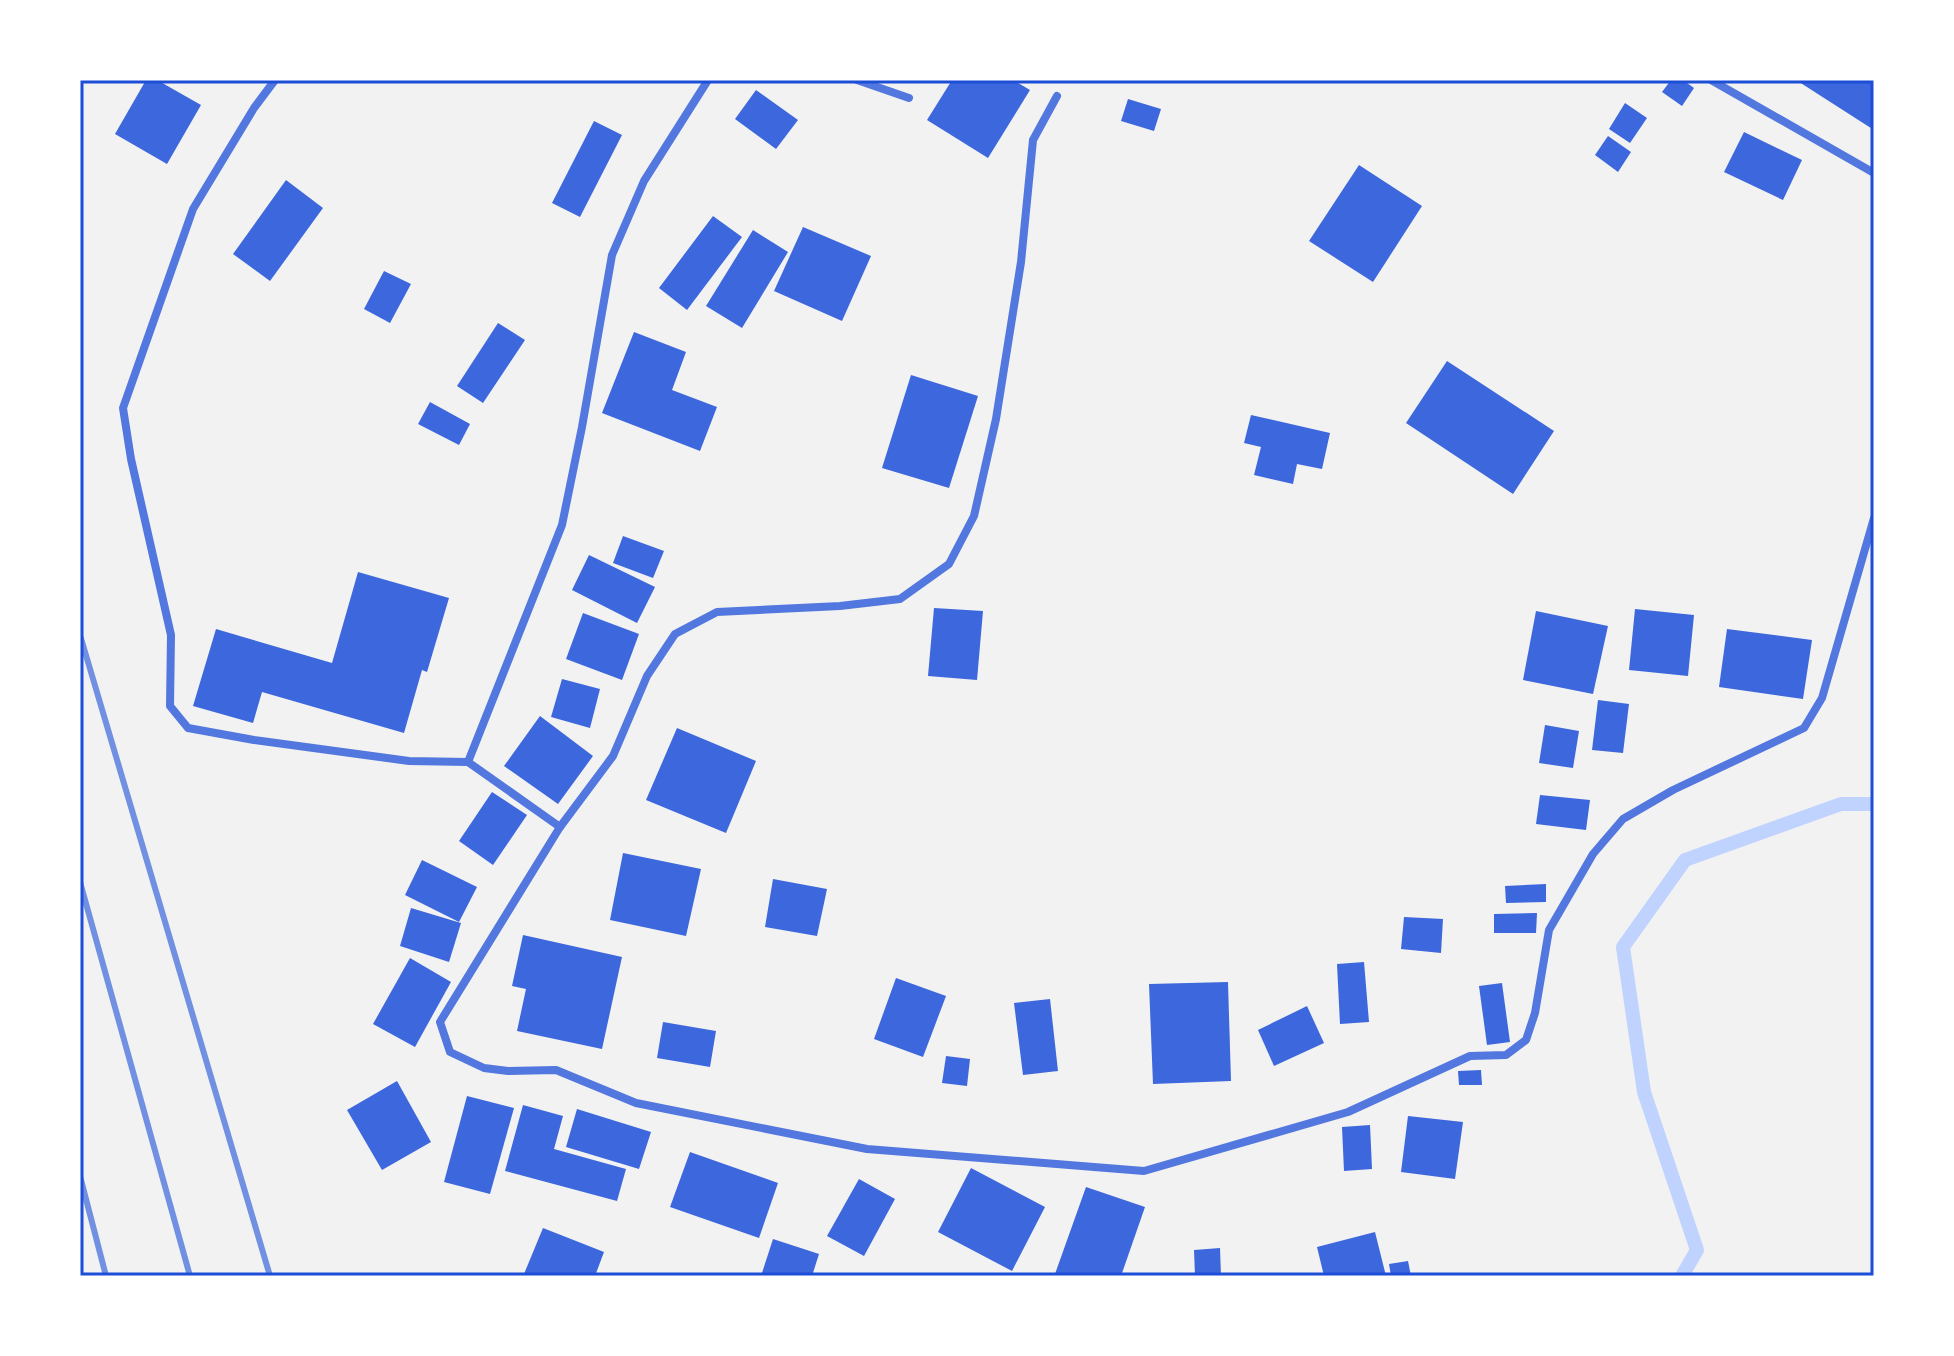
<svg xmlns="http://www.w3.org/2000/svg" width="1954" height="1356" font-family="'Fira Sans',sans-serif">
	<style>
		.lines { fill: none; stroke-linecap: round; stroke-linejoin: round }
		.stream { stroke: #bfd3fe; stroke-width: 14 }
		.building { fill: #3d67dc }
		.minor { stroke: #5277de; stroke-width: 8 }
		.rail { stroke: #7290e2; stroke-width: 6 }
		.neatline { fill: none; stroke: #1d4ed8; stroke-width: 3 }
	</style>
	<rect width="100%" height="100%" fill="#f2f2f2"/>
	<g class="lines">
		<path class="stream" d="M 1682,1276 L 1697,1250 L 1644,1092 L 1623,947 L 1685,860 L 1841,804 L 1874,804"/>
	</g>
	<g class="building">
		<path d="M 146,80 L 157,80 L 201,105 L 167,164 L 115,134 Z"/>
		<path d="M 952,80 L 1013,80 L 1030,90 L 988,158 L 927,120 Z"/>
		<path d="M 1671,80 L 1683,80 L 1694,88 L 1682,106 L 1662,92 Z"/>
		<path d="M 1796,80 L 1874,80 L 1874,130 Z"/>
		<path d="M 756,90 L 798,120 L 776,149 L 735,119 Z"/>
		<path d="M 1128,99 L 1161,109 L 1154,131 L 1121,121 Z"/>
		<path d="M 1625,103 L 1647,118 L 1630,143 L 1609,129 Z"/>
		<path d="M 594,121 L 622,135 L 580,217 L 552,203 Z"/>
		<path d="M 1744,132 L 1802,160 L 1783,200 L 1724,172 Z"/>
		<path d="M 1608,136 L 1631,152 L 1618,172 L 1595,155 Z"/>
		<path d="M 1359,165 L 1422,206 L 1373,282 L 1309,241 Z"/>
		<path d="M 286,180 L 323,208 L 270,281 L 233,254 Z"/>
		<path d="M 713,216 L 742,237 L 687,310 L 659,288 Z"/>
		<path d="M 803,227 L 871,256 L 842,321 L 774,291 Z"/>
		<path d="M 753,230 L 788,252 L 742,328 L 706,306 Z"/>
		<path d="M 384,271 L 411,284 L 390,323 L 364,309 Z"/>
		<path d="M 498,323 L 525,340 L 483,403 L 457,386 Z"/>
		<path d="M 634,332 L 686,352 L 672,390 L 717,407 L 700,451 L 602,413 Z"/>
		<path d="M 1447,361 L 1554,431 L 1513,494 L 1406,423 Z"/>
		<path d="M 911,375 L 978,396 L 949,488 L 882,468 Z"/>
		<path d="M 430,402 L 470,424 L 459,445 L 418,424 Z"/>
		<path d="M 1251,415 L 1330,433 L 1322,469 L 1297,464 L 1293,484 L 1254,475 L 1261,447 L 1244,443 Z"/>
		<path d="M 623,536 L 664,551 L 653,578 L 613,563 Z"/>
		<path d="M 589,555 L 655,587 L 637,623 L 572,590 Z"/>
		<path d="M 358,572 L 449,598 L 427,672 L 422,670 L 404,733 L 262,692 L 253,723 L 193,706 L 216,629 L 332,663 Z"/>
		<path d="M 934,608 L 983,611 L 977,680 L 928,676 Z"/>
		<path d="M 1635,609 L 1694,615 L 1688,676 L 1629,670 Z"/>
		<path d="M 1536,611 L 1608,626 L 1593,694 L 1523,680 Z"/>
		<path d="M 583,613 L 639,634 L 622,680 L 566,659 Z"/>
		<path d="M 1727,629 L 1812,640 L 1803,699 L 1719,687 Z"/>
		<path d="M 562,679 L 600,689 L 590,728 L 551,717 Z"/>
		<path d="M 1598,700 L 1629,704 L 1623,753 L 1592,750 Z"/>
		<path d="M 540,716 L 593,756 L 558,804 L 504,766 Z"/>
		<path d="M 1545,725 L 1579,731 L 1573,768 L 1539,763 Z"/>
		<path d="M 677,728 L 756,761 L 726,833 L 646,800 Z"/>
		<path d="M 492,792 L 527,815 L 493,865 L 459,841 Z"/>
		<path d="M 1540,795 L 1590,800 L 1586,830 L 1536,824 Z"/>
		<path d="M 623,853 L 701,869 L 686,936 L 610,920 Z"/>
		<path d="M 422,860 L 477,887 L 459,922 L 405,895 Z"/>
		<path d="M 773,879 L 827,889 L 817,936 L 765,927 Z"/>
		<path d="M 1546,884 L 1546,902 L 1506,903 L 1505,886 Z"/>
		<path d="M 411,908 L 461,923 L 449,962 L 400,946 Z"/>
		<path d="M 1537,913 L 1536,933 L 1494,933 L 1494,914 Z"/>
		<path d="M 1404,917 L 1443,919 L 1441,953 L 1401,949 Z"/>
		<path d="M 523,935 L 622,957 L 602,1049 L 517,1031 L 526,989 L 512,986 Z"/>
		<path d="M 410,958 L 451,982 L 415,1047 L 373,1024 Z"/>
		<path d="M 1364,962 L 1369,1022 L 1340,1024 L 1337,964 Z"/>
		<path d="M 896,978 L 946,996 L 923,1057 L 874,1039 Z"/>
		<path d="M 1228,982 L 1231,1081 L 1153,1084 L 1149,984 Z"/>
		<path d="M 1502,983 L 1510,1042 L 1487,1045 L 1479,986 Z"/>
		<path d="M 1050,999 L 1058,1071 L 1023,1075 L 1014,1003 Z"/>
		<path d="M 1307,1006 L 1324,1043 L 1274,1066 L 1258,1030 Z"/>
		<path d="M 663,1022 L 716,1031 L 710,1067 L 657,1058 Z"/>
		<path d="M 946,1056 L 970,1059 L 967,1086 L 942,1083 Z"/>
		<path d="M 1481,1070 L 1482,1085 L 1459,1085 L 1458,1071 Z"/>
		<path d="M 397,1081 L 431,1142 L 382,1170 L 347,1110 Z"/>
		<path d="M 467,1096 L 514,1108 L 490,1194 L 444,1182 Z"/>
		<path d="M 523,1105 L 563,1116 L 554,1149 L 626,1169 L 617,1201 L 505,1171 Z"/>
		<path d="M 577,1109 L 651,1132 L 639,1169 L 566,1147 Z"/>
		<path d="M 1408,1116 L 1463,1122 L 1455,1179 L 1401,1172 Z"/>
		<path d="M 1370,1125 L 1372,1169 L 1344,1171 L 1342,1127 Z"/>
		<path d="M 690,1152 L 778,1183 L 759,1238 L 670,1207 Z"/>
		<path d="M 971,1168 L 1045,1207 L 1012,1271 L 938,1232 Z"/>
		<path d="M 859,1179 L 895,1199 L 864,1256 L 827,1236 Z"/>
		<path d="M 1086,1187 L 1145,1207 L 1121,1276 L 1055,1274 Z"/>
		<path d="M 543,1228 L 604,1252 L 595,1276 L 524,1274 Z"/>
		<path d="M 1375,1232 L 1386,1276 L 1324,1276 L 1317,1247 Z"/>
		<path d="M 773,1239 L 819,1254 L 812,1276 L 761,1276 Z"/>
		<path d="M 1220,1248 L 1221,1276 L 1195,1276 L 1194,1250 Z"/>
		<path d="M 1408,1261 L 1411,1276 L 1391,1276 L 1389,1264 Z"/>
	</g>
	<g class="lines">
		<g class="minor">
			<path d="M 275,80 L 254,108 L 193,209 L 123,408 L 131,459 L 171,635 L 170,706 L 188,728 L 254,740 L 409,761 L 468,762 L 560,827"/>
			<path d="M 857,80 L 909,98"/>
			<path d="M 1711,80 L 1874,173"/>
			<path d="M 1057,96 L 1033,140 L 1021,262 L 996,419 L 974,516 L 949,564 L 900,599 L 840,606 L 717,612 L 675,634 L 647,676 L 613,756 L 560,827 L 440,1022 L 450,1052 L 484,1068 L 508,1071 L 556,1070 L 636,1103 L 867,1149 L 1144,1171 L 1348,1112 L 1470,1056 L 1506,1055 L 1526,1040 L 1535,1013 L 1549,930 L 1593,854 L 1623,819 L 1673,790 L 1804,728 L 1822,698 L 1874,518"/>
			<path d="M 468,762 L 562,525 L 582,427 L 612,255 L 644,181 L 708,80"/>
		</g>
		<g class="rail">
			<path d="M 80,635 L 270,1276"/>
			<path d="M 80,882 L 190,1276"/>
			<path d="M 80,1176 L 106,1276"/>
		</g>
	</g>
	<rect width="1954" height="1356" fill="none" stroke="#ffffff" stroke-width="164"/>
	<rect x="82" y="82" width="1790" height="1192" class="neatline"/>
</svg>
